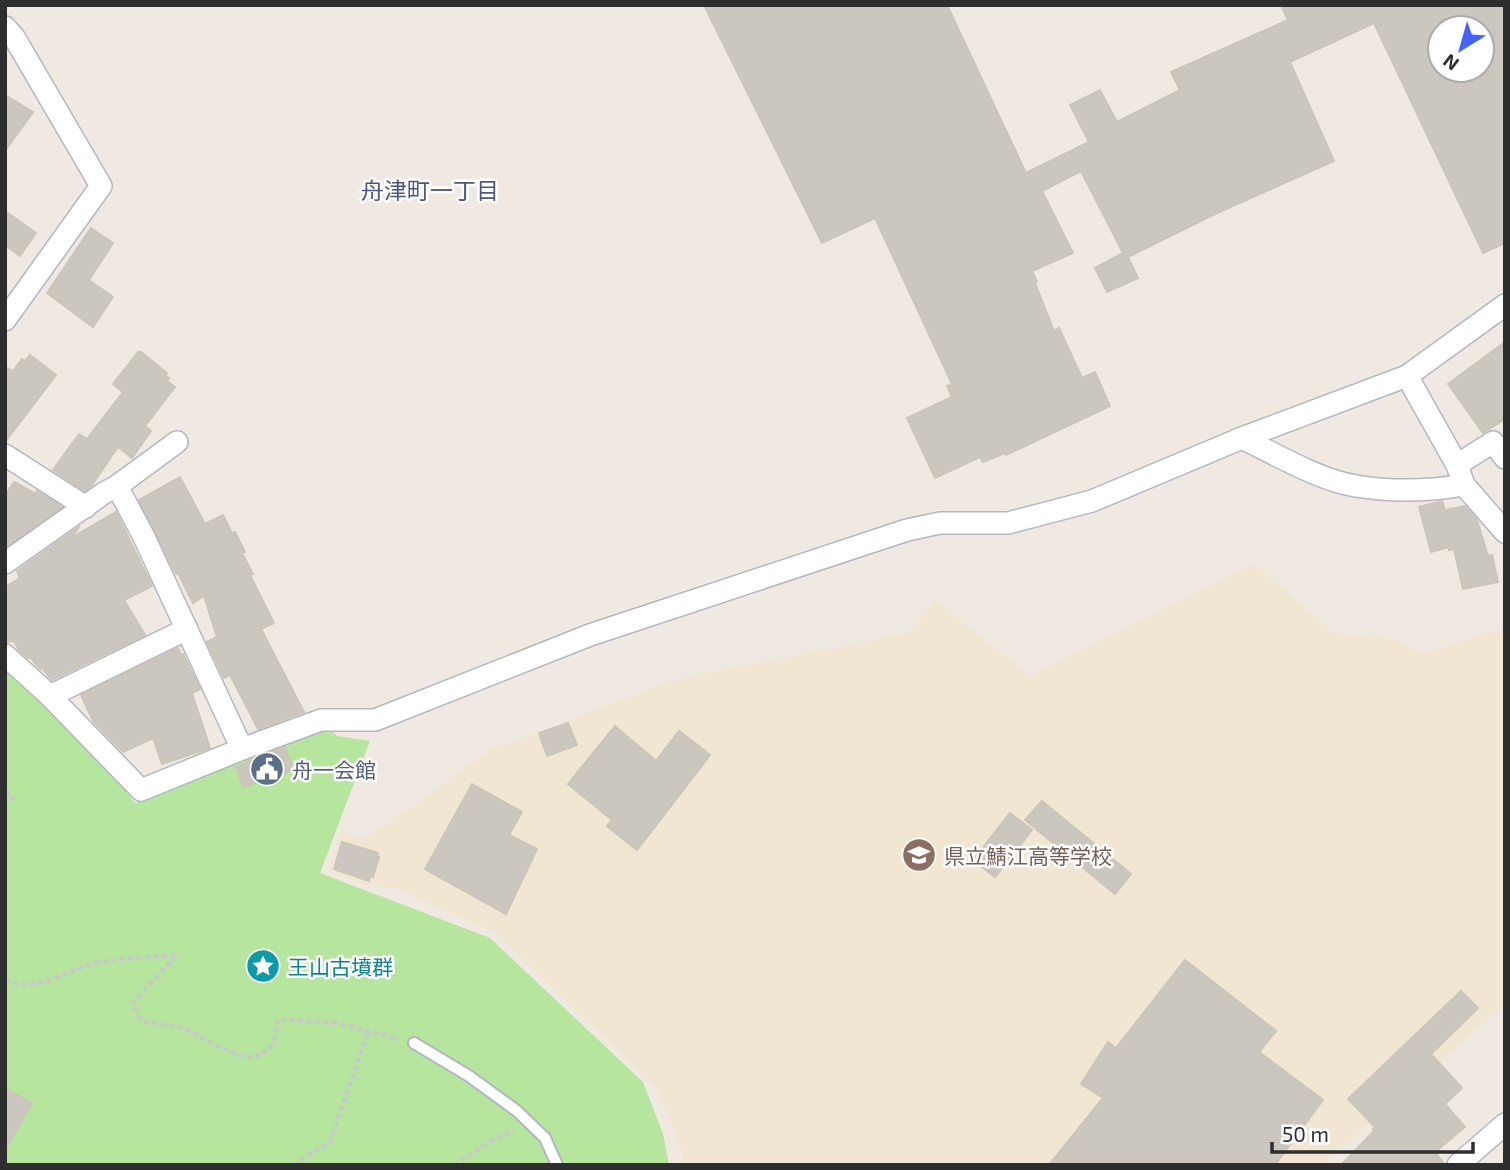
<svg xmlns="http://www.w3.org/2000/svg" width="1510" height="1170" font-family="'Exo 2','Noto Sans JP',sans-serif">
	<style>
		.education { fill: #f0e6d1 }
		.green { fill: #b6e59e }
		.building { fill: #cbc7bf; stroke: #cbc5ba; stroke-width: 2; fill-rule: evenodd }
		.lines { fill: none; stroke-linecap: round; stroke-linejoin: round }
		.service-casing { stroke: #b4b7c1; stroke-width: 14 }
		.minor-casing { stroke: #b4b7c1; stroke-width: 24 }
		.path { stroke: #c9c9c9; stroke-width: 4.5; stroke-dasharray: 5 3.5; stroke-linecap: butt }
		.service { stroke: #fff; stroke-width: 10 }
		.minor { stroke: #fff; stroke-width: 21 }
		.labels { text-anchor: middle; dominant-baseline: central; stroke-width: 5; stroke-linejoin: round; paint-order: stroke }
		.service-label { font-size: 21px; fill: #4e5e75; stroke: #fff; text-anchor: start }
		.education-label { font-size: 21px; fill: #785e54; stroke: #fff; text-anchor: start }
		.culture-label { font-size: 21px; fill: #0d838f; stroke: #fff; text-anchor: start }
		.neighbourhood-label { font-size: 23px; fill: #4d5680; stroke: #fff }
	</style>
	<rect width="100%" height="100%" fill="#efe9e1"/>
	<path class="education" d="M 1255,564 L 1335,634 L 1398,640 L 1422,655 L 1497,629 L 1505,638 L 1505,1004 L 1322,1165 L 680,1165 L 683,1152 L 657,1088 L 494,932 L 395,888 L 371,886 L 328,871 L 342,832 L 364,839 L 414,806 L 488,751 L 677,679 L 910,633 L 936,600 L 1030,676 Z"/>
	<path class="green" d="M 5,667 C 53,708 96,753 135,803 L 179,783 L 328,727 L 337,736 L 370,741 L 320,873 L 490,938 L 643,1082 L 663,1134 L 669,1165 L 5,1165 Z"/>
	<g class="building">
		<path d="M 704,5 L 947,5 L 1026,173 L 1089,142 L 1070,105 L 1100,90 L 1117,122 L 1180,90 L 1171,72 L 1288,20 L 1281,5 L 1505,5 L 1505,243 L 1483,253 L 1374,23 L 1290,62 L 1334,161 L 1217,213 L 1128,257 L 1138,278 L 1107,292 L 1095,268 L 1123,253 L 1081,171 L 1042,191 L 1073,253 L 1032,271 L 1037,282 L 1035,283 L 1054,331 L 1059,328 L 1082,378 L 1095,372 L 1110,406 L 1006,455 L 1005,453 L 983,462 L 980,457 L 935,478 L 907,418 L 952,397 L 947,386 L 952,384 L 875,218 L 822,243 ZM 1440,28 L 1482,28 L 1482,70 L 1440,70 Z"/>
		<path d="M 5,95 L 33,112 L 5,151 Z"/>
		<path d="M 5,211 L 36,233 L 20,256 L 5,245 Z"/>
		<path d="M 91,228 L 113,243 L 89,280 L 113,297 L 93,327 L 47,293 Z"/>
		<path d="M 1505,342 L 1505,419 L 1483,433 L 1448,384 Z"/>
		<path d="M 138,352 L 141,352 L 167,373 L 165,375 L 169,378 L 167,381 L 175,387 L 145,426 L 151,431 L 132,458 L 118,447 L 92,485 L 85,491 L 53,470 L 79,434 L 87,439 L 123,392 L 113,384 Z"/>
		<path d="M 30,355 L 56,375 L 5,442 L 5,367 L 13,371 L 22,359 L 25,361 Z"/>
		<path d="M 180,477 L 205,524 L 223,515 L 232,533 L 235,532 L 245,552 L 242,553 L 253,574 L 250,575 L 274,623 L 261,629 L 304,712 L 258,729 L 230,675 L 224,678 L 207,642 L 217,637 L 204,596 L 193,603 L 178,573 L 176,574 L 139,500 Z"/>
		<path d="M 14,482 L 36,494 L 37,491 L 62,507 L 7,546 L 5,496 Z"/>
		<path d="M 1442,501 L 1445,510 L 1465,506 L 1477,520 L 1488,556 L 1492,555 L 1498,582 L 1463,589 L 1454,549 L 1449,550 L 1449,547 L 1431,552 L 1419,507 Z"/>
		<path d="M 116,512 L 152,586 L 124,600 L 145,635 L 52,680 L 42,668 L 40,669 L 30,657 L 28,658 L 19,650 L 14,641 L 5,642 L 5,587 L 20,578 L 17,571 L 80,526 L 71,538 Z"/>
		<path d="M 178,648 L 181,655 L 183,654 L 200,689 L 192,693 L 210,748 L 162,764 L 153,738 L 123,752 L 93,721 L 81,695 Z"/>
		<path d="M 568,723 L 577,745 L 547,756 L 539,733 Z"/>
		<path d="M 615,726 L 656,761 L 679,731 L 710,755 L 637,850 L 607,826 L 612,820 L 568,784 Z"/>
		<path d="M 285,747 L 293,770 L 243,787 L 236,767 Z"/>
		<path d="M 472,784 L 522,812 L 509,835 L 537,849 L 506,914 L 425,869 Z"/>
		<path d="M 1042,801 L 1131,874 L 1115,894 L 1025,820 Z"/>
		<path d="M 1010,813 L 1032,830 L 995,877 L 973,860 Z"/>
		<path d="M 342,842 L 378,853 L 377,856 L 379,857 L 373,877 L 370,876 L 369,881 L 334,869 Z"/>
		<path d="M 1185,960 L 1276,1031 L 1259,1052 L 1323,1100 L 1275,1165 L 1049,1165 L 1103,1098 L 1081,1084 L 1108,1042 L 1116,1048 Z"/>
		<path d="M 1461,991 L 1478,1008 L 1431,1054 L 1462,1088 L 1445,1104 L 1465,1127 L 1435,1152 L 1445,1165 L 1341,1165 L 1374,1131 L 1373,1129 L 1375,1127 L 1348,1099 Z"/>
		<path d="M 5,1088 L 32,1103 L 5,1150 Z"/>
	</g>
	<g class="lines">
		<g class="service-casing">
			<path id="service" d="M 414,1043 L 469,1076 L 517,1111 L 545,1138 L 557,1165"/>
		</g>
		<g class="minor-casing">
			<g id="minor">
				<path d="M 5,27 L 14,37 L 101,186 L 5,320"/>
				<path d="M 1407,376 L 1457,465 L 1464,485 L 1505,532"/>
				<path d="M 1242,438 C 1275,454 1321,481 1356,486 C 1392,492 1429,491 1464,485"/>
				<path d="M 5,455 L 86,507"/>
				<path d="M 1457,465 L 1493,442 L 1505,458"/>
				<path d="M 117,486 L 177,442"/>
				<path d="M 5,563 L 104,493 L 117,486 L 144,537 L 242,749 L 141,790 L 50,696 L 5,655"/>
				<path d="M 50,696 L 187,629"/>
				<path d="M 242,749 L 321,720 L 375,720 L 590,635 L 907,530 L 940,523 L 1008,523 L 1092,501 L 1242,438 L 1407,376 L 1505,305"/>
				<path d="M 1458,1165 L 1505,1124"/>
			</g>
		</g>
		<g class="path">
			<path d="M 5,791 L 15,801"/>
			<path d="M 5,980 C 39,995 67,968 100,962 C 124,957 152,957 177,955 L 133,1002 L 138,1016 L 147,1022 L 185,1028 L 207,1041 L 244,1057 L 259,1056 L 274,1043 L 278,1019 L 337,1023 L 399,1039"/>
			<path d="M 293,1165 L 330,1142 L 368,1031"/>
			<path d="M 454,1165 L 494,1139 L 514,1130"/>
		</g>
		<use href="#service" class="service"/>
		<use href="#minor" class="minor"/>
	</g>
	<defs>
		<g id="civic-disc" transform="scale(1.75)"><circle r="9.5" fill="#5c6f8a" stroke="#fff"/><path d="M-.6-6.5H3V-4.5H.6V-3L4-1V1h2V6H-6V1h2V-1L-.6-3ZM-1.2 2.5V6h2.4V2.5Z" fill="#fff"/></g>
		<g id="school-disc" transform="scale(1.75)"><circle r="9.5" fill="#8d6e63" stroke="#fff"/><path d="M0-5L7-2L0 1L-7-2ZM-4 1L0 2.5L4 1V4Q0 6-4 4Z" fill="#fff"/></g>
		<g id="sight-disc" transform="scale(1.75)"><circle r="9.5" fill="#0f9aa8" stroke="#fff"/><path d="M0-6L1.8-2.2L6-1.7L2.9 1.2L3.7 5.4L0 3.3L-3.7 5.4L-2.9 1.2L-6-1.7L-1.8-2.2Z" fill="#fff"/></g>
	</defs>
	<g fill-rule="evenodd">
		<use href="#civic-disc" x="267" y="769"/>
		<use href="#school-disc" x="919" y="855"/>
		<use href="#sight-disc" x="263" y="966"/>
	</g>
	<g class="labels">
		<g class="service-label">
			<text x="292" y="769">舟一会館</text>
		</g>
		<g class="education-label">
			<text x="944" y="855">県立鯖江高等学校</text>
		</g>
		<g class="culture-label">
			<text x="288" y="966">王山古墳群</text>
		</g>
		<g class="neighbourhood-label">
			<text x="430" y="190">舟津町一丁目</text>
		</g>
	</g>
	<rect width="1510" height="1170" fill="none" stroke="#2e2e2e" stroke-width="14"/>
	<g transform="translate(1461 49) rotate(217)"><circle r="33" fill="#ffffff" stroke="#ababab" stroke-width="2"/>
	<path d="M0-5L12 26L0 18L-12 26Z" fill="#4264fb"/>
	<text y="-10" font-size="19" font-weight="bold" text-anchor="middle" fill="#2e2e2e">N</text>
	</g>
	<path d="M1272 1142v10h201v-10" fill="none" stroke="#2e2e2e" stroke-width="3.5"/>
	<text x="1282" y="1142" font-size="21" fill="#2e2e2e" stroke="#ffffff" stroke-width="5" paint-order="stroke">50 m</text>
</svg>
